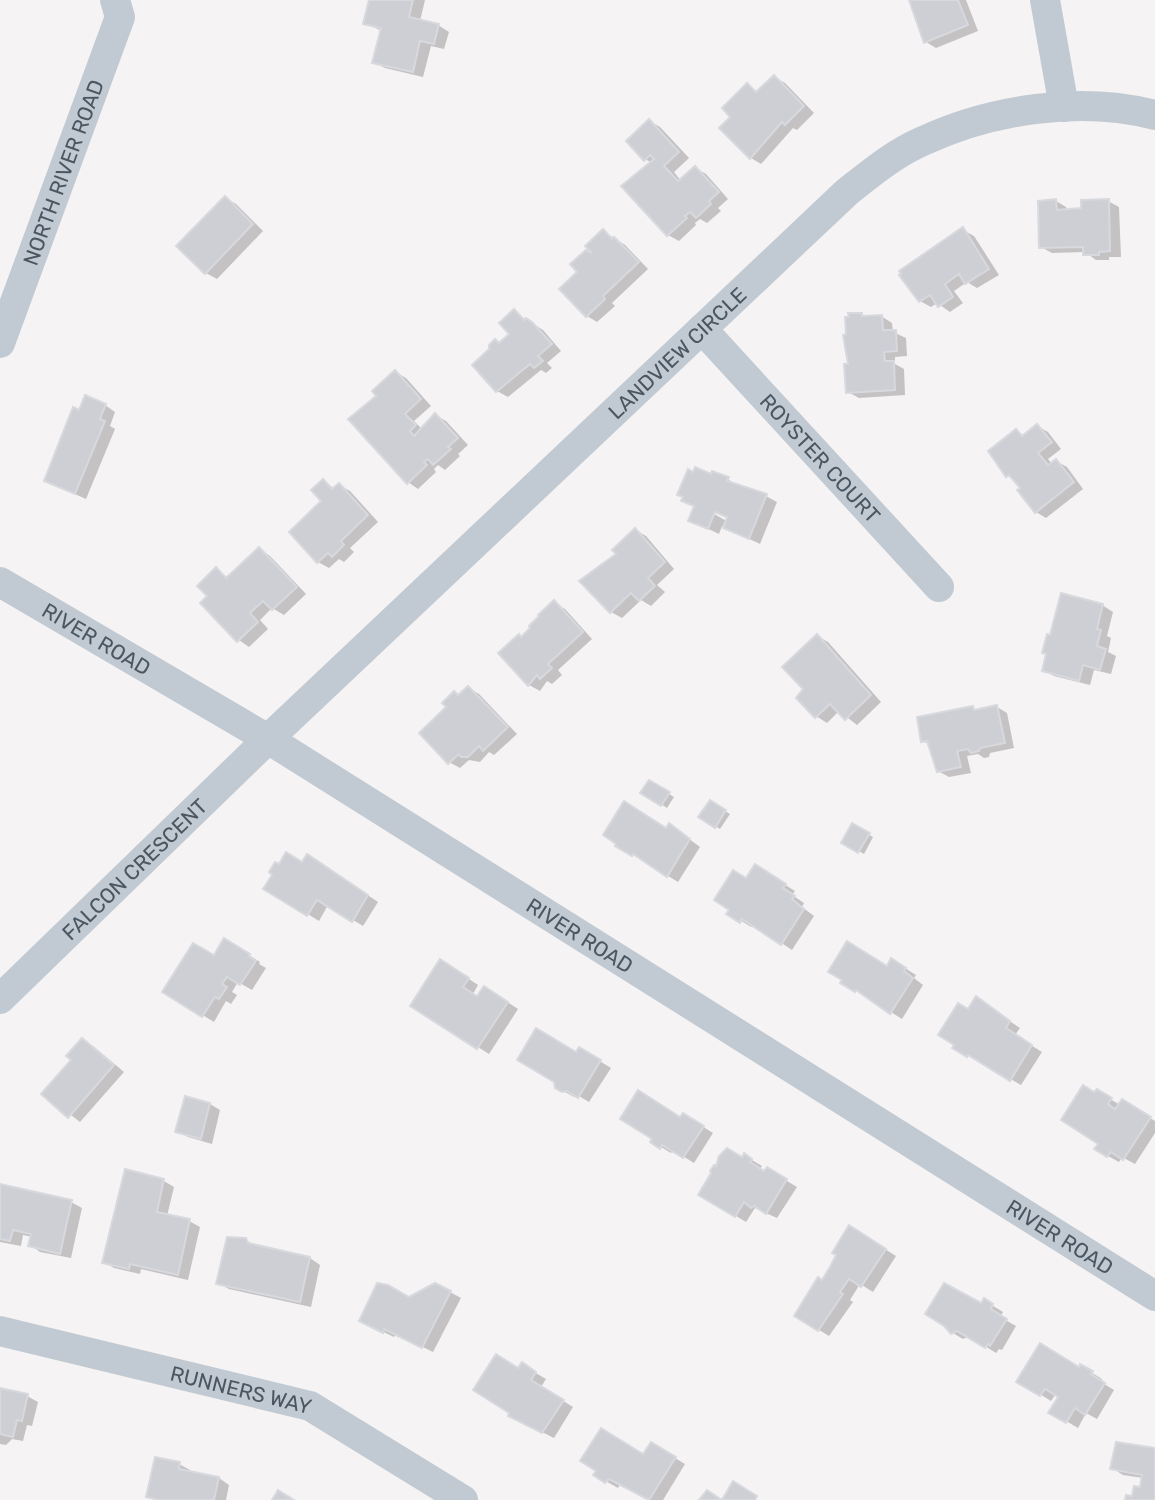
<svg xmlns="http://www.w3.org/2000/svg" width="1155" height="1500" font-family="Rubik,sans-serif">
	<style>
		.shadow { fill: #0003; fill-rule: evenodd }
		.building { fill: #cdcfd5; stroke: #d7d9de; stroke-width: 2 }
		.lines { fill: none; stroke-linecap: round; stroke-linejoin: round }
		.street { stroke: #c1cad2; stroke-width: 30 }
		.labels { text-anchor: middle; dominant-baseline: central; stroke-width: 6; stroke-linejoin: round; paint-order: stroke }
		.street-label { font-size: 21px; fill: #4a5661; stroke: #fff }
	</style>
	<rect width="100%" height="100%" fill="#f5f3f3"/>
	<g class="shadow">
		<path d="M 371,0 L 425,0 L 420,21 L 438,25 L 449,32 L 444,49 L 431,46 L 423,77 L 385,68 L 374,62 L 382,31 L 365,23 Z"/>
		<path d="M 911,0 L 966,0 L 978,31 L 936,48 L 926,42 Z"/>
		<path d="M 774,77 L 785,83 L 814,113 L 797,130 L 793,128 L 761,164 L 751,158 L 721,128 L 733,117 L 747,86 L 759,92 Z"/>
		<path d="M 649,121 L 660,127 L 689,158 L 674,172 L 681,181 L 695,168 L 706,174 L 728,199 L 718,208 L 721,211 L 707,223 L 700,219 L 695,223 L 696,225 L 679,241 L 668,235 L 623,186 L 652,163 L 645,159 Z"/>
		<path d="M 225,198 L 236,204 L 263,231 L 217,279 L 206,273 Z"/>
		<path d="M 1056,201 L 1066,207 L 1067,211 L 1083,210 L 1108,201 L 1119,207 L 1121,257 L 1109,257 L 1109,260 L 1096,260 L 1085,252 L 1052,253 L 1041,247 Z"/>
		<path d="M 963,230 L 974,236 L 999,275 L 977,288 L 967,282 L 954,291 L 963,303 L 950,312 L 937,303 L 931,307 L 920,301 Z"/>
		<path d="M 603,231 L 625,245 L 648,269 L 612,303 L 615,306 L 597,322 L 587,316 L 579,272 L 598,258 Z"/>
		<path d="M 514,312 L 543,330 L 561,351 L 547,363 L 552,368 L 546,373 L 541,370 L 508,397 L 497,391 L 474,365 L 512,334 Z"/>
		<path d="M 861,314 L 866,317 L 881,316 L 892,323 L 893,332 L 906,338 L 907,356 L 895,357 L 895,364 L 904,369 L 905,395 L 859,398 L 848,392 L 850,365 Z"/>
		<path d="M 395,372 L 406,378 L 431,406 L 414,421 L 422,429 L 435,415 L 446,421 L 468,445 L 458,454 L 460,456 L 445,470 L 438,465 L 434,469 L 436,472 L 418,489 L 408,482 L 378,396 Z"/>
		<path d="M 105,405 L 115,412 L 110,426 L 115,429 L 86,499 L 57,486 L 80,412 Z"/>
		<path d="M 1037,426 L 1048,432 L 1061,449 L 1048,459 L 1052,464 L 1056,461 L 1067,467 L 1083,489 L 1046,518 L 1036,512 L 1022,488 L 1016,480 L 1008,476 L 1016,431 L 1025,436 Z"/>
		<path d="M 713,473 L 728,479 L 738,487 L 766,496 L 777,502 L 760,544 L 722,526 L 719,534 L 690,520 L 695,507 L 683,501 ZM 708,506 L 728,518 L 728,522 L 706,509 Z"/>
		<path d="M 323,481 L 335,489 L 339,485 L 350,491 L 378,522 L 350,548 L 354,552 L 344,562 L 339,559 L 329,568 L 318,562 L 291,532 L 323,501 Z"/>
		<path d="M 635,530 L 646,536 L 674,569 L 657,585 L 665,592 L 651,606 L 641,600 L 622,618 L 611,612 L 582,581 L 618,554 Z"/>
		<path d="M 259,549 L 270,556 L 306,594 L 284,615 L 272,608 L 260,620 L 268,629 L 249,647 L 239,640 L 209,596 L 216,570 L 229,578 Z"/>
		<path d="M 554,603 L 565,609 L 592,639 L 558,670 L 562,675 L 552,684 L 547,681 L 540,691 L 529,685 L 500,653 L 522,638 Z"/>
		<path d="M 1102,605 L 1113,612 L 1107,636 L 1111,638 L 1108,652 L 1116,656 L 1111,674 L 1094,670 L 1090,685 L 1054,676 L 1044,670 L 1047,654 Z"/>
		<path d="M 817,636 L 828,642 L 881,702 L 857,725 L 839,711 L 827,723 L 816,716 L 805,689 Z"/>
		<path d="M 468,688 L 479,694 L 517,734 L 494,755 L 489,752 L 480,762 L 469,760 L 460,768 L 449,762 L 459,696 Z"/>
		<path d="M 997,707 L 1007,713 L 1014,748 L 990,753 L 989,757 L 984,758 L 978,754 L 967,756 L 971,773 L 949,777 L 938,771 L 930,745 L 923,741 L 973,708 L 978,711 Z"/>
		<path d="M 649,782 L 674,797 L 667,808 L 643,792 Z"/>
		<path d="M 710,802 L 730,814 L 720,829 L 701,817 Z"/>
		<path d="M 670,825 L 700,847 L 678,882 L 617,845 L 667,830 Z"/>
		<path d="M 852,825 L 873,837 L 864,854 L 843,842 Z"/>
		<path d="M 318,862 L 378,902 L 363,926 L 328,905 L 319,921 L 265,888 Z"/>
		<path d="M 766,873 L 795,891 L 792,895 L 804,903 L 802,907 L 814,916 L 792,950 L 753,924 L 751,927 L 729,913 L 747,880 Z"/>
		<path d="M 235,946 L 260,962 L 259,964 L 266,968 L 252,990 L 238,982 L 232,992 L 237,995 L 231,1004 L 226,1001 L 214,1022 L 165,992 L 214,957 Z"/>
		<path d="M 892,960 L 916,975 L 914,978 L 923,985 L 902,1019 L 843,982 L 888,968 Z"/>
		<path d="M 451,967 L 478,985 L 473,994 L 478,998 L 495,994 L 518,1009 L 489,1054 L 412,1005 Z"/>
		<path d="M 976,998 L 1020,1028 L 1015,1035 L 1042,1052 L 1021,1085 L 954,1047 L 969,1011 Z"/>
		<path d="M 82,1040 L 93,1046 L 124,1072 L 80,1122 L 44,1094 L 73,1060 Z"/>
		<path d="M 580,1049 L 611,1068 L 589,1102 L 579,1096 L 574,1097 L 556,1087 Z"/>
		<path d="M 1097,1091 L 1120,1105 L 1123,1102 L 1155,1121 L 1155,1133 L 1135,1164 L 1122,1157 L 1119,1162 L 1108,1156 L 1100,1143 L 1095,1094 Z"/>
		<path d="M 210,1104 L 220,1110 L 212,1144 L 188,1137 L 177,1131 Z"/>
		<path d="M 684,1115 L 713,1133 L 694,1163 L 673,1150 L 671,1153 L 661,1147 L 655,1139 Z"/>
		<path d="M 745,1156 L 762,1166 L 759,1170 L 765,1173 L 767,1169 L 797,1187 L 777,1218 L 755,1208 L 746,1222 L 700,1194 Z"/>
		<path d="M 164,1181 L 174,1187 L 167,1216 L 189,1221 L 200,1227 L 188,1280 L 141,1269 L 140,1274 L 114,1268 L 104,1262 Z"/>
		<path d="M 0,1186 L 71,1202 L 82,1208 L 71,1258 L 40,1252 L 30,1245 L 32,1237 L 23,1235 L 21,1246 L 0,1242 Z"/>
		<path d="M 861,1234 L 896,1256 L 873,1292 L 860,1284 L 850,1300 L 853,1302 L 829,1336 L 796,1316 Z"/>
		<path d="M 246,1240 L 257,1247 L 310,1258 L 320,1265 L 311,1307 L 229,1289 L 218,1283 Z"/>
		<path d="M 450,1292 L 461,1298 L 433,1352 L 396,1334 L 394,1337 L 371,1326 L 409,1299 Z"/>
		<path d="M 985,1301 L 1003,1312 L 1000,1317 L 1016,1326 L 1002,1350 L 999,1349 L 996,1353 L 969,1336 L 963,1339 L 953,1333 Z"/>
		<path d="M 522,1365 L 546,1379 L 541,1387 L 573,1407 L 554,1438 L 520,1421 L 519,1370 Z"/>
		<path d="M 1081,1366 L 1102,1379 L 1101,1382 L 1114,1390 L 1097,1419 L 1086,1413 L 1078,1428 L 1051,1412 L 1060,1396 L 1056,1394 L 1051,1401 L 1019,1381 L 1079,1369 Z"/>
		<path d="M 0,1390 L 27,1396 L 38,1402 L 32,1426 L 27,1425 L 23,1441 L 12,1439 L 6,1445 L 0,1444 Z"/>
		<path d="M 652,1444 L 685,1464 L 663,1500 L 650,1500 L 620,1484 L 618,1488 L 595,1475 L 644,1456 Z"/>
		<path d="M 1155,1450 L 1155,1500 L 1127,1500 L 1134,1498 L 1141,1489 L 1143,1478 L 1123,1475 L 1112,1468 Z"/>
		<path d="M 179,1464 L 190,1470 L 189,1473 L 219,1478 L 229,1485 L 226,1500 L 155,1500 L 148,1496 Z"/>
	</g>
	<g class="building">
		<path d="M 369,0 L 413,0 L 409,17 L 439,24 L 434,44 L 420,41 L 413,72 L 372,63 L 381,28 L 363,24 Z"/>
		<path d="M 909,0 L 958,0 L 968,25 L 924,43 Z"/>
		<path d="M 774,75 L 804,106 L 785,125 L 782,122 L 750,159 L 719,128 L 730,117 L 722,108 L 747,83 L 756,92 Z"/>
		<path d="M 649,119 L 679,152 L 664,166 L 678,181 L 695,166 L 719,192 L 709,201 L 711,204 L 696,218 L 690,212 L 685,216 L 687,218 L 667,236 L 621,186 L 654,159 L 650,155 L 644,161 L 626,141 Z"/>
		<path d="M 225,196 L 253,224 L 205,274 L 176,246 Z"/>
		<path d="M 1056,199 L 1057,210 L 1081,208 L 1081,200 L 1109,199 L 1110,251 L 1099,252 L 1099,255 L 1083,255 L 1083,247 L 1039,248 L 1038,201 Z"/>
		<path d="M 963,227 L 989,269 L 965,284 L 959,274 L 945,284 L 953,297 L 938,307 L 930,295 L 919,302 L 899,275 L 901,274 L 899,271 Z"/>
		<path d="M 603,229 L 612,239 L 614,237 L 639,262 L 603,296 L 605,299 L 586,317 L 559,289 L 577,272 L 570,264 L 586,250 L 592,253 L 585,246 Z"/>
		<path d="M 514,309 L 524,320 L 526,318 L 532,322 L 552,344 L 538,356 L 543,361 L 534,368 L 530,364 L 496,392 L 472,365 L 489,349 L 489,345 L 495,339 L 499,343 L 509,334 L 499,323 Z"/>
		<path d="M 848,313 L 862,313 L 862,316 L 882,315 L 883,330 L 896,330 L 897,351 L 884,352 L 885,361 L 894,361 L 895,390 L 846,393 L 844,364 L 848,364 L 843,335 L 846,334 L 845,317 L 849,317 Z"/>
		<path d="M 395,370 L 421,399 L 405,414 L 416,425 L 410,431 L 414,436 L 435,413 L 458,438 L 448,447 L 451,449 L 433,465 L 428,459 L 424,462 L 427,465 L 407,484 L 348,419 L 376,396 L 372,391 Z"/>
		<path d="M 85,395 L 106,404 L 100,419 L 105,421 L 75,494 L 44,481 L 73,407 L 79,410 Z"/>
		<path d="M 1037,424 L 1052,442 L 1038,453 L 1048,465 L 1056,459 L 1074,482 L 1035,513 L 1017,490 L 1020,488 L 1009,475 L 1006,477 L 988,451 L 1016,429 L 1022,436 Z"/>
		<path d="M 695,467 L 711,474 L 712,471 L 729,477 L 727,481 L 767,494 L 749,539 L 723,528 L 727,517 L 715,512 L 708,529 L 688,521 L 694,506 L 681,501 L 683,497 L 677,495 L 688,469 L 693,472 Z"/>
		<path d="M 323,479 L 332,489 L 339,483 L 368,515 L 341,541 L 344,545 L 332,557 L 328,553 L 317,563 L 289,532 L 321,501 L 311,490 Z"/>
		<path d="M 635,528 L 665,562 L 648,578 L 655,586 L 639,601 L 631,593 L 610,613 L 579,581 L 616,554 L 612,550 Z"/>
		<path d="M 259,547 L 297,587 L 272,610 L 263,601 L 250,613 L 258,622 L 237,642 L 200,603 L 207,596 L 197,586 L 216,567 L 226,578 Z"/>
		<path d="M 1061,593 L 1103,604 L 1097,629 L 1101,630 L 1097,646 L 1106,649 L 1100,670 L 1083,665 L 1079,681 L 1042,671 L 1046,654 L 1042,653 L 1047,634 L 1050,635 Z"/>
		<path d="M 554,600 L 583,632 L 548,664 L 552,668 L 540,679 L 537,675 L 528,686 L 498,653 L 519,634 L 521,637 L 530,628 L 529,626 L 539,616 L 538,615 Z"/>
		<path d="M 817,634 L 871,695 L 845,720 L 830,704 L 815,718 L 796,698 L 803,689 L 782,667 Z"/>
		<path d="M 468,686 L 508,727 L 483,751 L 479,746 L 468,757 L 461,757 L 459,754 L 448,764 L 419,733 L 446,707 L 442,703 L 454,691 L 458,695 Z"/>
		<path d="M 997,705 L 1005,743 L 980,748 L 979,751 L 971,753 L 968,749 L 957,751 L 961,767 L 937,772 L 927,741 L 921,742 L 917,717 L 973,706 L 974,710 Z"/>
		<path d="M 649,780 L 670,792 L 661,806 L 640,793 Z"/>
		<path d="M 710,800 L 726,810 L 715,828 L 698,817 Z"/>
		<path d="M 624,801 L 666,828 L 669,823 L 690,839 L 667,877 L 633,854 L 632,856 L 615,846 L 616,844 L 603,835 Z"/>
		<path d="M 852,823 L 870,833 L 858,853 L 841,843 Z"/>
		<path d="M 286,852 L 302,862 L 307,854 L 368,895 L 352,922 L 317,900 L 307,916 L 263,889 L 272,875 L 269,872 L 275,862 L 279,864 Z"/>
		<path d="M 755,864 L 786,884 L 783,888 L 795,896 L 792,899 L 804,909 L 781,945 L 742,919 L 740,923 L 726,914 L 729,910 L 714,900 L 733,870 L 746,878 Z"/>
		<path d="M 224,938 L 250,954 L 249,956 L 256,961 L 240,985 L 227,977 L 222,984 L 227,987 L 219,999 L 215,997 L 202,1017 L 162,992 L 193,943 L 214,955 Z"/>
		<path d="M 847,941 L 887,966 L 891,958 L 906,968 L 904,971 L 913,978 L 890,1014 L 856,990 L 855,992 L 840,983 L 842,980 L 828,972 Z"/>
		<path d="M 440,959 L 469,978 L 463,987 L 477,996 L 484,986 L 508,1002 L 477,1049 L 410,1006 Z"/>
		<path d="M 976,996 L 1010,1021 L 1006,1028 L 1032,1045 L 1010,1081 L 968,1055 L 967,1057 L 952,1048 L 954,1045 L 938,1035 L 958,1003 L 968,1009 Z"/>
		<path d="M 536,1028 L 576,1052 L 579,1047 L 601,1060 L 578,1098 L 567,1091 L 562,1092 L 555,1088 L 554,1082 L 517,1060 Z"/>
		<path d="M 82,1038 L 114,1065 L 68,1118 L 41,1094 L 71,1060 L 66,1056 Z"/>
		<path d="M 1083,1085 L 1094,1092 L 1097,1089 L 1112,1098 L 1108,1104 L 1115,1109 L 1122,1099 L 1151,1117 L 1123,1160 L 1111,1152 L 1107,1157 L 1094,1149 L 1098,1144 L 1061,1120 Z"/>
		<path d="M 638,1090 L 680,1117 L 683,1113 L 704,1126 L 683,1158 L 662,1145 L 660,1149 L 650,1142 L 652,1139 L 620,1119 Z"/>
		<path d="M 185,1096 L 210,1103 L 201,1139 L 175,1132 Z"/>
		<path d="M 727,1148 L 742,1157 L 744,1153 L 752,1159 L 750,1162 L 764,1171 L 767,1167 L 787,1179 L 766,1214 L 754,1206 L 751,1208 L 744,1202 L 735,1217 L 698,1195 L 711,1173 L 710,1171 L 714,1165 L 716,1166 L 719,1156 Z"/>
		<path d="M 125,1169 L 164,1179 L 157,1212 L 190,1219 L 178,1275 L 130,1264 L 129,1269 L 102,1263 Z"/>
		<path d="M 0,1184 L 72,1200 L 60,1254 L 28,1246 L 31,1234 L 13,1230 L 10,1241 L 0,1239 Z"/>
		<path d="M 849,1225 L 886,1249 L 861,1287 L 849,1279 L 840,1292 L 843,1294 L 818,1331 L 794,1316 L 818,1277 L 822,1280 L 830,1267 L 836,1255 L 832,1253 Z"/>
		<path d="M 227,1237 L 246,1238 L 248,1243 L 310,1257 L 300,1302 L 216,1284 Z"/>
		<path d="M 377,1283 L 388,1285 L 409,1297 L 435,1283 L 451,1291 L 422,1348 L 384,1329 L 383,1333 L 359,1321 Z"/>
		<path d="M 944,1283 L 981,1303 L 984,1298 L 993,1304 L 991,1309 L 1007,1319 L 990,1346 L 988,1344 L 985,1348 L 957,1331 L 951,1334 L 944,1326 L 925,1314 Z"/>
		<path d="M 1040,1343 L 1079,1367 L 1080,1364 L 1093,1371 L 1091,1374 L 1105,1383 L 1085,1415 L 1075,1408 L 1066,1423 L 1048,1413 L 1058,1397 L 1045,1389 L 1040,1396 L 1016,1382 Z"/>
		<path d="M 496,1354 L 518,1368 L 522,1362 L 536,1372 L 531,1380 L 564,1400 L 542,1433 L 508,1416 L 509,1413 L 473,1390 Z"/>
		<path d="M 0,1388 L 28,1394 L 22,1421 L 17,1420 L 13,1437 L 0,1434 Z"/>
		<path d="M 601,1428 L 643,1454 L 651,1442 L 676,1457 L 649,1500 L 609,1479 L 605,1483 L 593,1475 L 596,1471 L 580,1461 Z"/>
		<path d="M 1116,1442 L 1155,1448 L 1155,1500 L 1125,1500 L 1126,1495 L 1132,1496 L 1134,1486 L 1140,1487 L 1142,1475 L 1110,1469 Z"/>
		<path d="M 155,1457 L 180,1462 L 179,1469 L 219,1477 L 214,1500 L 159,1500 L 146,1497 Z"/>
		<path d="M 733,1481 L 757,1496 L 755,1500 L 699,1500 L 707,1490 L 722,1500 Z"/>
		<path d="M 278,1490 L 294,1500 L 272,1500 Z"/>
	</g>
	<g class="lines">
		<g class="street">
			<path d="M 1045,0 L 1064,107"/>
			<path id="s1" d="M 702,329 L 939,587"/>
			<path id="s2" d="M 0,343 L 120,17 L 115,0"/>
			<path id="s3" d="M 0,582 L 268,739 L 1155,1296"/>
			<path id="s4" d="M 0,999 L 268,739 L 847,192 C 871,173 895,153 923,141 C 992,109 1080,96 1155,115"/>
			<path id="s5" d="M 0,1331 L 310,1406 L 463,1500"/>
		</g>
	</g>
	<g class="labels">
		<g class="street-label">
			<text stroke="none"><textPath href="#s2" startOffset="182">NORTH RIVER ROAD</textPath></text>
			<text stroke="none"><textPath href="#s4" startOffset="936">LANDVIEW CIRCLE</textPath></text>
			<text stroke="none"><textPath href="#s1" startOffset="175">ROYSTER COURT</textPath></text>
			<text stroke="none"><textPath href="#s3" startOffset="112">RIVER ROAD</textPath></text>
			<text stroke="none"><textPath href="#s4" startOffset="187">FALCON CRESCENT</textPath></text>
			<text stroke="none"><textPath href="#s3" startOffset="679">RIVER ROAD</textPath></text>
			<text stroke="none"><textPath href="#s3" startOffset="1246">RIVER ROAD</textPath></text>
			<text stroke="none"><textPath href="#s5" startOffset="248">RUNNERS WAY</textPath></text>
		</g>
	</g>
</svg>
